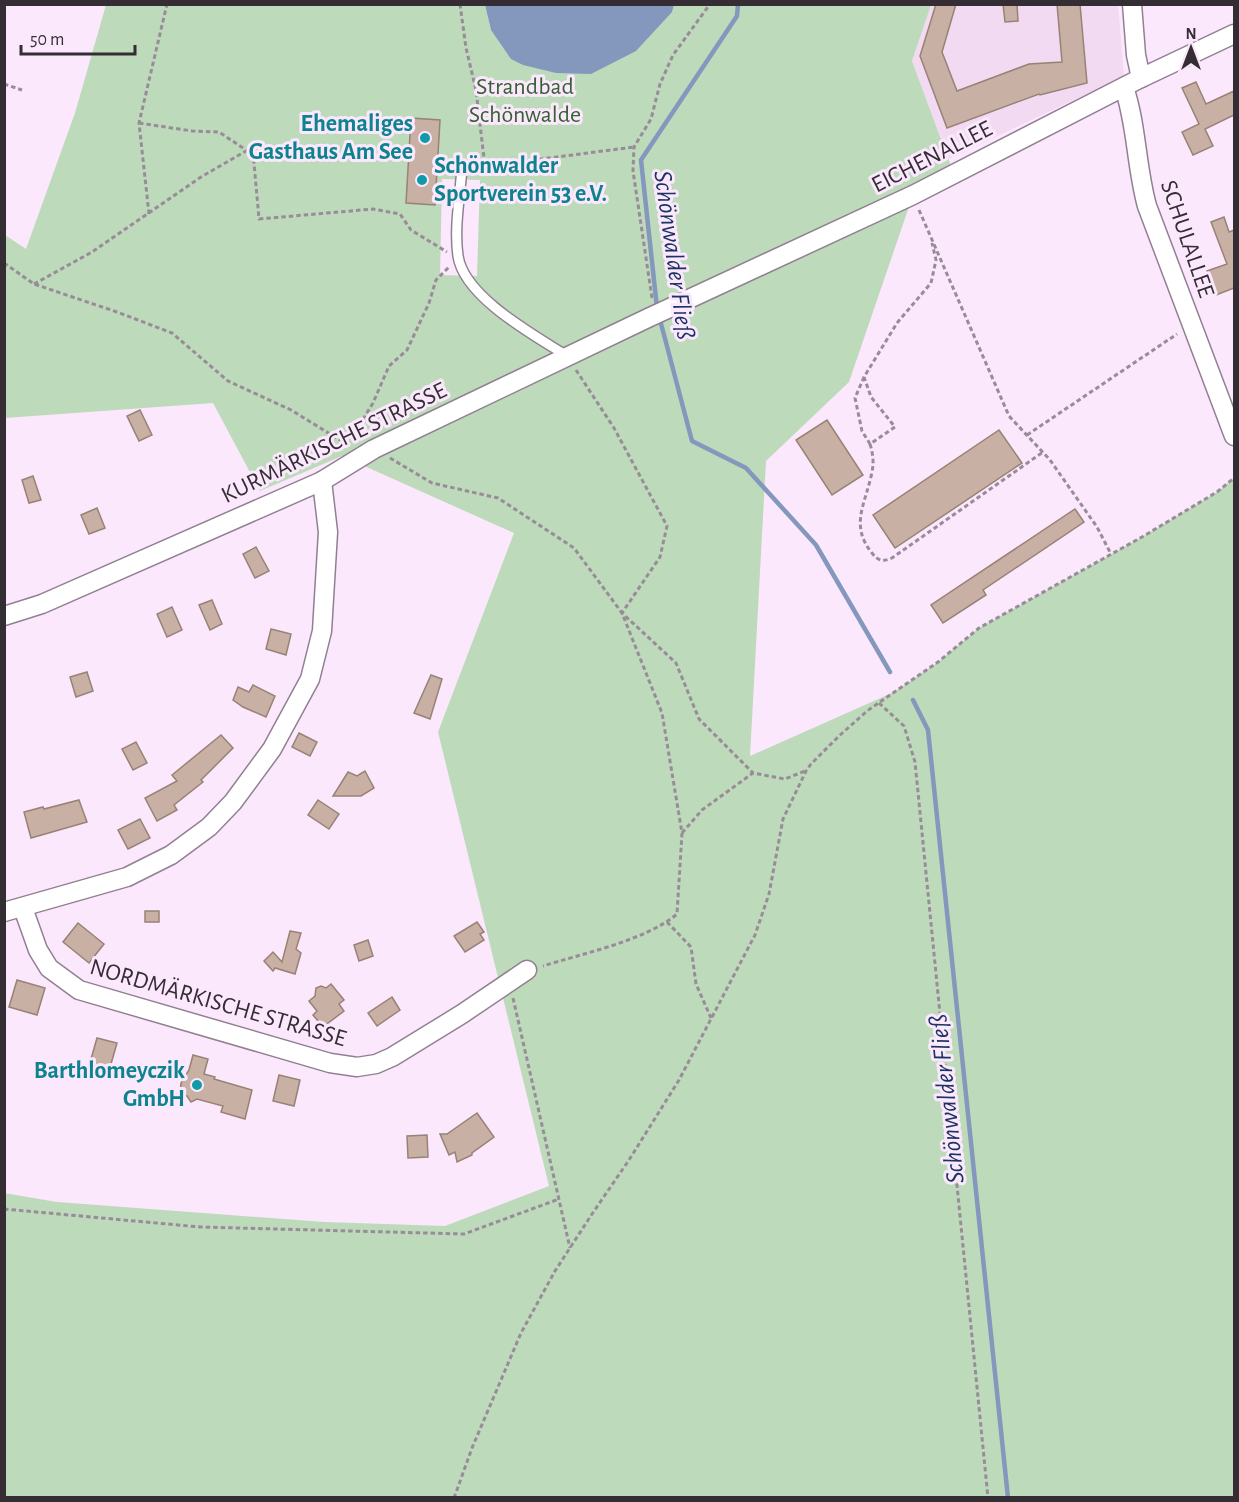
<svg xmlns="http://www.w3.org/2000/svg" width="1239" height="1502" font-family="'Alegreya Sans',sans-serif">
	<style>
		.built { fill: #f3daf3 }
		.green { fill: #bddaba; fill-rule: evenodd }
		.water { fill: #8498bd }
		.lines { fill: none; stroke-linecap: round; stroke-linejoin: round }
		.stream { stroke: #8498bd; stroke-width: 4.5 }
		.building { fill: #c9b0a4; stroke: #988275; stroke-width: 1.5 }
		.lane-casing { stroke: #918092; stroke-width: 12 }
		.street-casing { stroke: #918092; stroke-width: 21 }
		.path { stroke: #998c99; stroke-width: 3; stroke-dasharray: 4.5 3; stroke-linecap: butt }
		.lane { stroke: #fff; stroke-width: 9 }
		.street { stroke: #fff; stroke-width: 18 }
		.culture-dot { fill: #0f9aa8; stroke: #fbe8fc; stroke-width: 2 }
		.labels { text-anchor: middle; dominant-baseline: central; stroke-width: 6; stroke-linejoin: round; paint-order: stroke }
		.park-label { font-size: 24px; fill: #356233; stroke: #fbe8fc }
		.culture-label { font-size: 24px; font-weight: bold; fill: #0d838f; stroke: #fbe8fc; text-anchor: end }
		.street-label { font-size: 24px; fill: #342d34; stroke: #fbe8fc }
		.water-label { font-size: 26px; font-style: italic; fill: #1b3363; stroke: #fbe8fc }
	</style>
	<rect width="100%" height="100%" fill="#fbe8fc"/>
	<path class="built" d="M 931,5 L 1118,5 L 1124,76 L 949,159 L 912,61 Z"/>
	<path class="green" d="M 106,5 L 485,5 L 491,30 L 672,12 L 674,5 L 931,5 L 912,61 L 954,174 L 913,195 L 849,382 L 766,461 L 750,756 L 894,692 L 938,662 L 979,628 L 1142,537 L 1217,492 L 1234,478 L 1234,1497 L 5,1497 L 4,1193 L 57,1202 L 324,1222 L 445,1226 L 549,1186 L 438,732 L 514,533 L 342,456 L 260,491 L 213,403 L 5,418 L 5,235 L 26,249 L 75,113 ZM 442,179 L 480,180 L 477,276 L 440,275 Z"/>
	<path class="water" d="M 485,5 L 674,5 L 672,12 L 636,51 L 591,74 L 556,73 L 523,65 L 511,59 L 491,30 Z"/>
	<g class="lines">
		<g class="stream">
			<path d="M 657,308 L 641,160 L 737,16 L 738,4"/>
			<path d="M 659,316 L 692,441 L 746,468 L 816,545 L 890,672"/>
			<path d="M 913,700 L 928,730 L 1008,1498"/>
		</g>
	</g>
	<g class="building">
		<path d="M 936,4 L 956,4 L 942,52 L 957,91 L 1029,64 L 1062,62 L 1057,4 L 1080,4 L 1087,83 L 1040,95 L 1039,94 L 947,128 L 920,56 Z"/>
		<path d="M 1003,4 L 1017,4 L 1018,21 L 1005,22 Z"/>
		<path d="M 1196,82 L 1206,104 L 1234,91 L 1234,115 L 1205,129 L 1213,146 L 1193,155 L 1182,132 L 1199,124 L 1182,88 Z"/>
		<path d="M 411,118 L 440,120 L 435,205 L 406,203 Z"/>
		<path d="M 1224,217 L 1229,232 L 1234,230 L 1234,288 L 1216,295 L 1207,271 L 1227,264 L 1211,222 Z"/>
		<path d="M 140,410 L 152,435 L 139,441 L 127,416 Z"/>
		<path d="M 827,420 L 863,475 L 832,495 L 796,440 Z"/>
		<path d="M 999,430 L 1022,463 L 895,548 L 873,515 Z"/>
		<path d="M 33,476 L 41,500 L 29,503 L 22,480 Z"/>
		<path d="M 97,508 L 105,528 L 89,534 L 81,515 Z"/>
		<path d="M 1075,509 L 1084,522 L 983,590 L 986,595 L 943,623 L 931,605 Z"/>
		<path d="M 256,547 L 269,571 L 255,578 L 243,554 Z"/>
		<path d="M 212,600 L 222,624 L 210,630 L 199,605 Z"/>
		<path d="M 172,607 L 182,630 L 167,637 L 157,614 Z"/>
		<path d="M 271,629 L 291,634 L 286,655 L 266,649 Z"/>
		<path d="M 87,672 L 93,691 L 76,697 L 70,677 Z"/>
		<path d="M 431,675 L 442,679 L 430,719 L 414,713 Z"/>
		<path d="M 253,685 L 275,696 L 266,717 L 243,707 L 233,700 L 238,687 L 249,692 Z"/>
		<path d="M 299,733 L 317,742 L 310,756 L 292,747 Z"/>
		<path d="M 221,735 L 233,748 L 201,780 L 203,782 L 174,805 L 177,810 L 157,821 L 145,798 L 177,781 L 172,775 Z"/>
		<path d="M 136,742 L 147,763 L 133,770 L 122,749 Z"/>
		<path d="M 365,771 L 374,788 L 361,796 L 333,796 L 348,772 L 357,776 Z"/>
		<path d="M 79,800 L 87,822 L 31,838 L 24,812 L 43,807 L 44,809 Z"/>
		<path d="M 318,800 L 339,814 L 329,829 L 308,815 Z"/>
		<path d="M 140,819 L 150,838 L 128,849 L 118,830 Z"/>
		<rect x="145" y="911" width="14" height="11"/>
		<path d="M 477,922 L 484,932 L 480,934 L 484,940 L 465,952 L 454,936 Z"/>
		<path d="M 78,923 L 104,944 L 89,963 L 63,942 Z"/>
		<path d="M 290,931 L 301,933 L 296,949 L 301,953 L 295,974 L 275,968 L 273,971 L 264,961 L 273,952 L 282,962 Z"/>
		<path d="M 368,940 L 373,956 L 359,961 L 354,945 Z"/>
		<path d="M 17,980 L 45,988 L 37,1015 L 9,1007 Z"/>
		<path d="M 331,984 L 344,1000 L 339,1004 L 344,1011 L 323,1027 L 313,1015 L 317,1011 L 309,1001 L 315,996 L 316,988 L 321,986 L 326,988 Z"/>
		<path d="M 392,997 L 400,1010 L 377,1026 L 368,1013 Z"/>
		<path d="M 97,1038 L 117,1043 L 107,1078 L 87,1073 Z"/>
		<path d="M 193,1055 L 208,1059 L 204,1074 L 215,1077 L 214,1079 L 252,1090 L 245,1119 L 221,1112 L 223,1106 L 197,1099 L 191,1102 L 187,1096 L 180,1094 L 181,1083 L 189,1070 Z"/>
		<path d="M 279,1075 L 300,1080 L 294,1106 L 273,1101 Z"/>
		<path d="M 477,1113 L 494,1137 L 472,1153 L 472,1155 L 457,1162 L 455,1152 L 449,1155 L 440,1134 L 447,1134 Z"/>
		<path d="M 427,1135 L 428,1157 L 408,1158 L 407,1136 Z"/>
	</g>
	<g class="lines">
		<g class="lane-casing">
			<path id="lane" d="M 462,168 C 460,196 454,228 458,256 C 464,297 534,335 567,356"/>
		</g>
		<g class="street-casing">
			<g id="street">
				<path d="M 1132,4 L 1136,55 L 1141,78"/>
				<path d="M 1124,87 C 1137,126 1136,166 1147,206 L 1234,436"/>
				<path d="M 4,616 L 42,604 L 322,481 L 374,449 L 648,318 L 913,195 L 1141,78 L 1234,34"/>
				<path d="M 23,908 L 38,950 L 49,968 L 79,990 L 330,1063 L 357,1067 L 376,1064 L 392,1057 L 462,1014 L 527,970"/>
				<path d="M 4,912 L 127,877 L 171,855 L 209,827 L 233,802 L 272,749 L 310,679 L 322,631 L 328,532 L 322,481"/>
			</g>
		</g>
		<g class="path">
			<path d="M 460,4 L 466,48 L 476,90 L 485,167"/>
			<path d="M 4,84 L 22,90"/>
			<path d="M 139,123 L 192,131 L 219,132 L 246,150 L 253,152 L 259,219 L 373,209 L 400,214 L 411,230 L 447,252"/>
			<path d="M 472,168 L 634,147"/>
			<path d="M 919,210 L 1009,416 L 1050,460 L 1097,527 L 1111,554"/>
			<path d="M 149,214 L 139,123 L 167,4"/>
			<path d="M 4,263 L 34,284 L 117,312 L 172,333 L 228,381 L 291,410 L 348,445"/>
			<path d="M 34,284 L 92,252 L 201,177 L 246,151"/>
			<path d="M 652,298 L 633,171 L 634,147 L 651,119 L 660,84 L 673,55 L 710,4"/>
			<path d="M 576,370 L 614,428 L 667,526 L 660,557 L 622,613 L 676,663 L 699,719 L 753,773"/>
			<path d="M 864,377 L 855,398 L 862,431 L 870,444 L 895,427 L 871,397 L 864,377 L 897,323 L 931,283 L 936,260 L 932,243"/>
			<path d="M 1027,435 L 1177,334"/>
			<path d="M 870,444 C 873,454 874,462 872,472 C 866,503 849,525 872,553 C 878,561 883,562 892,558 L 1043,452"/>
			<path d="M 347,445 L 373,403 L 389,366 L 407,350 L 429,303 L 436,280 L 450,266"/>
			<path d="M 390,458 L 432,483 L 498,498 L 574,548 L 622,613 L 662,713 L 682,833 L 677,914 C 647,940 581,954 543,966"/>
			<path d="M 879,703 L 904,726 L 915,762 L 988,1498"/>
			<path d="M 682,833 L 702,810 L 753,773 L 785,779 L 805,771"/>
			<path d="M 667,922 L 691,947 L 696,984 L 711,1018"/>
			<path d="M 513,998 L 570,1248"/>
			<path d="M 4,1209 L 200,1227 L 464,1234 L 559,1199"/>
			<path d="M 454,1498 L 472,1448 L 521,1333 L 555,1271 L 592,1214 L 629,1160 L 679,1080 L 755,935 L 769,894 L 783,819 L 806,771 L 811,764 L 839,736 L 867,711 L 938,662 L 979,628 L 1142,537 L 1217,492 L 1234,478"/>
		</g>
		<use href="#lane" class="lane"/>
		<use href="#street" class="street"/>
	</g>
	<g class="culture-dot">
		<circle cx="425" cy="138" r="6"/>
		<circle cx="422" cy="180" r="6"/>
		<circle cx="197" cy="1085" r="6"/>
	</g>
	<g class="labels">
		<g class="park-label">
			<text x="525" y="87">Strandbad<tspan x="525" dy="28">Schönwalde</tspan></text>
		</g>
		<g class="culture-label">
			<text x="413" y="124">Ehemaliges<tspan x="413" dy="28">Gasthaus Am See</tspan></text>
			<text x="434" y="166" text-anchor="start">Schönwalder<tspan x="434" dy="28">Sportverein 53 e.V.</tspan></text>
			<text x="185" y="1071">Barthlomeyczik<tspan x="185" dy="28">GmbH</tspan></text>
		</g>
		<g class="street-label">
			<text transform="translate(932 157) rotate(-27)">EICHENALLEE</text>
			<text transform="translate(1187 239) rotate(71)">SCHULALLEE</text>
			<text transform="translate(334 443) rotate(-26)">KURMÄRKISCHE STRASSE</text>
			<text transform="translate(218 1003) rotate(16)">NORDMÄRKISCHE STRASSE</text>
		</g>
		<g class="water-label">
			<text transform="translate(674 255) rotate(82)">Schönwalder Fließ</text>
			<text transform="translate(947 1099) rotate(-96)">Schönwalder Fließ</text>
		</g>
	</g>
	<rect width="1239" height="1502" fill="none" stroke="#342d34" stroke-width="12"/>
	<g transform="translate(1191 48)" stroke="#fbe8fc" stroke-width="4.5" paint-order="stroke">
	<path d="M0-4.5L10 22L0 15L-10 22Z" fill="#342d34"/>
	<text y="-9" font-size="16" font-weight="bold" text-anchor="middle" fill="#342d34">N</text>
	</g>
	<path d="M21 45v9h114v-9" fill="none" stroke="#342d34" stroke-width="3"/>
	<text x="30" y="45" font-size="18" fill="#342d34" stroke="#fbe8fc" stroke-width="4.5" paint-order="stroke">50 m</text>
</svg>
